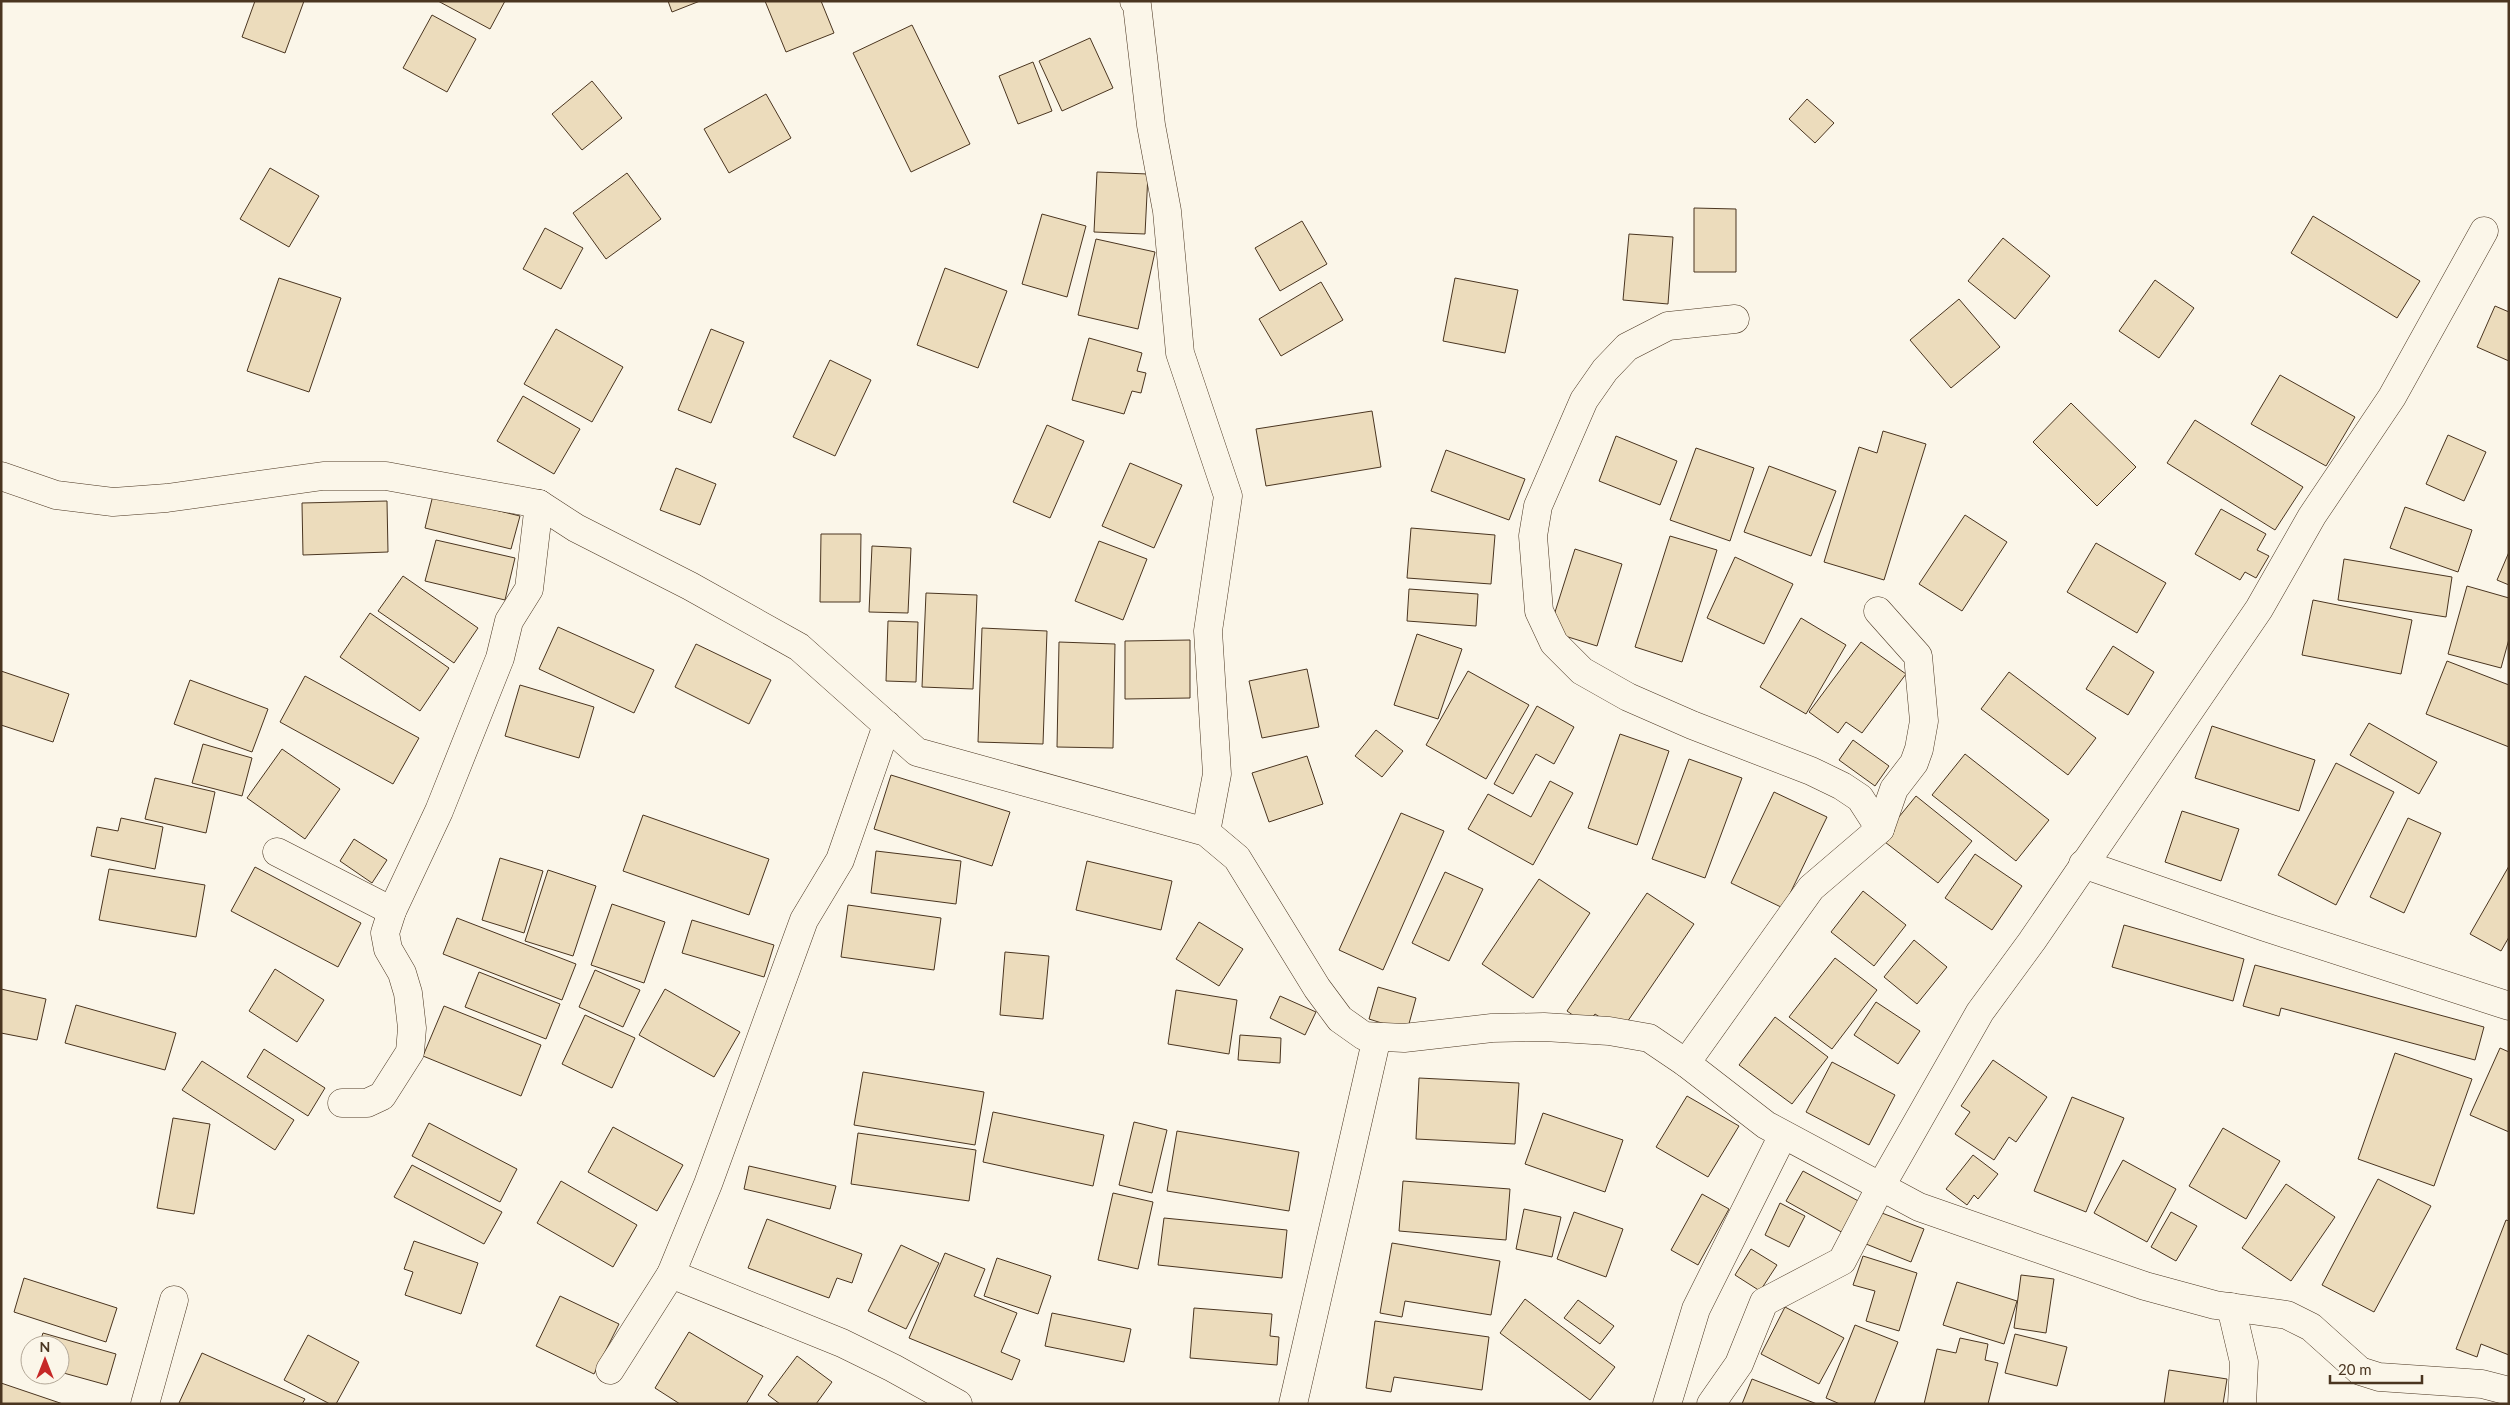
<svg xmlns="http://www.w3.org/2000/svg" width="2510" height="1405" font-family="Lato,sans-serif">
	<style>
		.building { fill: #ecdcbc; stroke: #4a3520 }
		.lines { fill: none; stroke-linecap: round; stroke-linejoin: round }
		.minor-casing { stroke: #4a3520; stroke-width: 29 }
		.minor { stroke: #fbf6e9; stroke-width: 28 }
	</style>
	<rect width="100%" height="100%" fill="#fbf6e9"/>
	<g class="building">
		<path d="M 255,1 L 304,1 L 285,53 L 242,37 Z"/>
		<path d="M 438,1 L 505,1 L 490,29 Z"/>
		<path d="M 668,1 L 700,1 L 672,12 Z"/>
		<path d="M 765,1 L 821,1 L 834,33 L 786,52 Z"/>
		<path d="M 432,15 L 476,39 L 447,92 L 403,68 Z"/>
		<path d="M 912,25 L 970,144 L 911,172 L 853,53 Z"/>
		<path d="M 1090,38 L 1113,88 L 1062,111 L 1039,61 Z"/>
		<path d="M 1033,62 L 1052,111 L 1018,124 L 999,76 Z"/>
		<path d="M 592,81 L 622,118 L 582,150 L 552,114 Z"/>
		<path d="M 766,94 L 791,138 L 729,173 L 704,129 Z"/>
		<path d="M 1807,99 L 1834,123 L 1815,143 L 1789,119 Z"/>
		<path d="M 270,168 L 319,196 L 289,247 L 240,219 Z"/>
		<path d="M 1097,172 L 1148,174 L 1145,234 L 1094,232 Z"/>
		<path d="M 627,173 L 661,219 L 606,259 L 573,213 Z"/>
		<path d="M 1694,208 L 1736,209 L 1736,272 L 1694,272 Z"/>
		<path d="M 1042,214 L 1086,226 L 1067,297 L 1022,284 Z"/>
		<path d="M 2313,216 L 2420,281 L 2397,318 L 2291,253 Z"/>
		<path d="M 1302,221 L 1327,264 L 1280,291 L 1255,248 Z"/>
		<path d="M 545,228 L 583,248 L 561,289 L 523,269 Z"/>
		<path d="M 1629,234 L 1673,237 L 1668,304 L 1623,300 Z"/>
		<path d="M 2003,238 L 2050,276 L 2015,319 L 1968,281 Z"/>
		<path d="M 1096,239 L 1155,252 L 1138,329 L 1078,315 Z"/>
		<path d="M 945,268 L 1007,291 L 978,368 L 917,345 Z"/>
		<path d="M 279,278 L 341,298 L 309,392 L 247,371 Z"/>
		<path d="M 1455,278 L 1518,290 L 1505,353 L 1443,341 Z"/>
		<path d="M 2155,280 L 2194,308 L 2159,358 L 2119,331 Z"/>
		<path d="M 1321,282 L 1343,320 L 1281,356 L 1259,319 Z"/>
		<path d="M 1959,299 L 2000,347 L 1951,388 L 1910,340 Z"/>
		<path d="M 2495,306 L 2509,312 L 2509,361 L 2477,347 Z"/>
		<path d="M 556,329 L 623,367 L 592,422 L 524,384 Z"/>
		<path d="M 711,329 L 744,342 L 711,423 L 678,410 Z"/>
		<path d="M 1089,338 L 1142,353 L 1137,371 L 1146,373 L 1141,393 L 1132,391 L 1124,414 L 1072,400 Z"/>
		<path d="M 830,360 L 871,380 L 835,456 L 793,437 Z"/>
		<path d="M 2280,375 L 2355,417 L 2326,466 L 2251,424 Z"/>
		<path d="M 523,396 L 580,429 L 554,474 L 497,441 Z"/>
		<path d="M 2071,403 L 2136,467 L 2097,506 L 2033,442 Z"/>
		<path d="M 1372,411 L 1381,467 L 1266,486 L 1256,429 Z"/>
		<path d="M 2195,420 L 2303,487 L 2275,530 L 2167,463 Z"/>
		<path d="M 1047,425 L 1084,441 L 1050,518 L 1013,502 Z"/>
		<path d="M 1883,431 L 1926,444 L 1884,580 L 1824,562 L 1859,447 L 1877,453 Z"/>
		<path d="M 2448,435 L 2486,452 L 2464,501 L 2426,484 Z"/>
		<path d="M 1616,436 L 1677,461 L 1660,505 L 1599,481 Z"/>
		<path d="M 1696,448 L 1754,468 L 1730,541 L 1670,520 Z"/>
		<path d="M 1446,450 L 1525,479 L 1509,520 L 1431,491 Z"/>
		<path d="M 1130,463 L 1182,485 L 1154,548 L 1102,526 Z"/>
		<path d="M 1769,466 L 1836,491 L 1811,556 L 1744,532 Z"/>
		<path d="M 676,468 L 716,484 L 700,525 L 660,510 Z"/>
		<path d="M 433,495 L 520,516 L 511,549 L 425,528 Z"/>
		<path d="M 387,501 L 388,552 L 303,555 L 302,503 Z"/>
		<path d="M 2405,507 L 2472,530 L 2458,572 L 2390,548 Z"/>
		<path d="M 2221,509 L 2266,534 L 2257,550 L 2269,556 L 2256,578 L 2245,572 L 2240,580 L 2195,554 Z"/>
		<path d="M 1965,515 L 2007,542 L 1962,611 L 1919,584 Z"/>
		<path d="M 1411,528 L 1495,535 L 1491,584 L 1407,578 Z"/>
		<path d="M 821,534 L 861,534 L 860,602 L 820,602 Z"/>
		<path d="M 1670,536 L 1717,550 L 1682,662 L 1635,647 Z"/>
		<path d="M 436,540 L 515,558 L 505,600 L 425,581 Z"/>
		<path d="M 1099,541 L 1147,559 L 1123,620 L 1075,601 Z"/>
		<path d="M 2096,543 L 2166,583 L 2137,633 L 2067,592 Z"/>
		<path d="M 872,546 L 911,548 L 908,613 L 869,612 Z"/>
		<path d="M 1575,549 L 1622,564 L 1597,646 L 1549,631 Z"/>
		<path d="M 2509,552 L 2509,585 L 2497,580 Z"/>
		<path d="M 1735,557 L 1793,584 L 1764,644 L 1707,618 Z"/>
		<path d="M 2344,559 L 2452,577 L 2446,617 L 2338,600 Z"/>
		<path d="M 403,576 L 478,628 L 454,663 L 378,611 Z"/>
		<path d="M 2467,586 L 2509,598 L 2509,639 L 2501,668 L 2448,654 Z"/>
		<path d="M 1409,589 L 1478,594 L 1476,626 L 1407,621 Z"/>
		<path d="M 926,593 L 977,595 L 973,689 L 922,687 Z"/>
		<path d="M 2313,600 L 2412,620 L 2401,674 L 2302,655 Z"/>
		<path d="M 370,613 L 449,668 L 420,711 L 340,657 Z"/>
		<path d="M 1801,618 L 1846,645 L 1806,714 L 1760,687 Z"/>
		<path d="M 888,621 L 918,622 L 916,682 L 886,681 Z"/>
		<path d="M 558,627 L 654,670 L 634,713 L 539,669 Z"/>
		<path d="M 982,628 L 1047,631 L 1043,744 L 978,742 Z"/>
		<path d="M 1417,634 L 1462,649 L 1438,719 L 1394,705 Z"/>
		<path d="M 1190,640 L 1190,698 L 1125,699 L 1125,641 Z"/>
		<path d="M 1059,642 L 1115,644 L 1113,748 L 1057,747 Z"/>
		<path d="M 1861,642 L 1906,674 L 1862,733 L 1846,722 L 1838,733 L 1809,712 Z"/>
		<path d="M 696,644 L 771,680 L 749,724 L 675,687 Z"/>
		<path d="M 2113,646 L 2154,672 L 2128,715 L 2086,689 Z"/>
		<path d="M 2447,661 L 2509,685 L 2509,747 L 2426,714 Z"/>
		<path d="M 1307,669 L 1319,727 L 1262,738 L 1249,681 Z"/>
		<path d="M 1,671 L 69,694 L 53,742 L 1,725 Z"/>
		<path d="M 1468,671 L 1529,705 L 1486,779 L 1426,745 Z"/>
		<path d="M 2009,672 L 2096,738 L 2068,775 L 1981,709 Z"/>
		<path d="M 305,676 L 419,738 L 393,784 L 280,722 Z"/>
		<path d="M 190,680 L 268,709 L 252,752 L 174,724 Z"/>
		<path d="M 520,685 L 594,707 L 579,758 L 505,736 Z"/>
		<path d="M 1537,706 L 1574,727 L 1554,764 L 1536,754 L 1513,794 L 1494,784 Z"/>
		<path d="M 2369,723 L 2437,762 L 2419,794 L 2350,755 Z"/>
		<path d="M 2212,726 L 2315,760 L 2299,811 L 2195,778 Z"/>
		<path d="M 1376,730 L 1403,751 L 1382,777 L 1355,756 Z"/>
		<path d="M 1620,734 L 1669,751 L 1637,845 L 1588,828 Z"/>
		<path d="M 1853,740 L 1889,766 L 1875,786 L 1839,760 Z"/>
		<path d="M 203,744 L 252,758 L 242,796 L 192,783 Z"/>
		<path d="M 282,749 L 340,789 L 305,839 L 247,798 Z"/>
		<path d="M 1965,754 L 2049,820 L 2016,861 L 1932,795 Z"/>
		<path d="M 1307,756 L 1323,804 L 1269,822 L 1252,773 Z"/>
		<path d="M 1689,759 L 1742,778 L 1705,878 L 1652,859 Z"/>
		<path d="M 2336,763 L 2394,792 L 2336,905 L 2278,875 Z"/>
		<path d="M 891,775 L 1010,812 L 992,866 L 874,829 Z"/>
		<path d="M 155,778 L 215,792 L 206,833 L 145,819 Z"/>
		<path d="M 1550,781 L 1573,793 L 1533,865 L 1468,829 L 1488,794 L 1531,817 Z"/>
		<path d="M 1774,792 L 1827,817 L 1783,908 L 1731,883 Z"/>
		<path d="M 1916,796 L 1972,841 L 1938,883 L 1881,839 Z"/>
		<path d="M 2182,811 L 2239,829 L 2221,881 L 2165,862 Z"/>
		<path d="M 1401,813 L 1444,831 L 1383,970 L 1339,950 Z"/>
		<path d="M 643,815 L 769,859 L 749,915 L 623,871 Z"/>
		<path d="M 121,818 L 163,827 L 155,869 L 91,856 L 97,827 L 118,831 Z"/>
		<path d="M 2408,818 L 2441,833 L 2404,913 L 2370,897 Z"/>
		<path d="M 354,839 L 387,860 L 372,883 L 340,861 Z"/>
		<path d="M 876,851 L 961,861 L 956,904 L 871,893 Z"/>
		<path d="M 1975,854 L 2022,886 L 1992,930 L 1945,898 Z"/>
		<path d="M 500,858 L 543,871 L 524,933 L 482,920 Z"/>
		<path d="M 1087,861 L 1172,881 L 1161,930 L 1076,910 Z"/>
		<path d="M 2509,866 L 2509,937 L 2501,951 L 2470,934 Z"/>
		<path d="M 255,867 L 361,923 L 338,967 L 231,911 Z"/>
		<path d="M 109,869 L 205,885 L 196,937 L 99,920 Z"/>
		<path d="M 548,870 L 596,886 L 573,956 L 525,941 Z"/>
		<path d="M 1445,872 L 1483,889 L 1449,961 L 1412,943 Z"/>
		<path d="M 1539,879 L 1590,913 L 1533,998 L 1482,964 Z"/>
		<path d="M 1863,891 L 1906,925 L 1874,966 L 1831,932 Z"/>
		<path d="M 1647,893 L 1694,924 L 1621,1031 L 1595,1014 L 1587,1025 L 1567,1011 Z"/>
		<path d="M 612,904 L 665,922 L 644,983 L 591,965 Z"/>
		<path d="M 848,905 L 941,918 L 934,970 L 841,957 Z"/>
		<path d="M 457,918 L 576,964 L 562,1000 L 443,954 Z"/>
		<path d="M 692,920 L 774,945 L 764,977 L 682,953 Z"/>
		<path d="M 1199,922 L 1243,949 L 1219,986 L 1176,959 Z"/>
		<path d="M 2124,925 L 2244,959 L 2233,1001 L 2112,967 Z"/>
		<path d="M 1914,940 L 1947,967 L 1917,1004 L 1884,977 Z"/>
		<path d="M 1005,952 L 1049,956 L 1043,1019 L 1000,1015 Z"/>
		<path d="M 1835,958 L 1877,990 L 1832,1049 L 1789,1017 Z"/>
		<path d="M 2255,965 L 2484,1027 L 2475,1060 L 2281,1008 L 2279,1016 L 2243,1006 Z"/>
		<path d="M 275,969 L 324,1000 L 297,1042 L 249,1011 Z"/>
		<path d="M 595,970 L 640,990 L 623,1027 L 579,1007 Z"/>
		<path d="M 479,972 L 560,1004 L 546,1039 L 465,1007 Z"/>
		<path d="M 1378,987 L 1416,998 L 1407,1031 L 1369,1019 Z"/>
		<path d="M 1,989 L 46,999 L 37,1040 L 1,1033 Z"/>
		<path d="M 665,989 L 740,1032 L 714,1077 L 639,1035 Z"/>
		<path d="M 1176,990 L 1237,1000 L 1229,1054 L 1168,1044 Z"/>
		<path d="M 1280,996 L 1316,1012 L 1305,1035 L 1270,1018 Z"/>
		<path d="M 1876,1002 L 1920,1031 L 1898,1064 L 1854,1035 Z"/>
		<path d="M 76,1005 L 176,1033 L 165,1070 L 65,1043 Z"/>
		<path d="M 444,1006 L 541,1045 L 521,1096 L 423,1056 Z"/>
		<path d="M 585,1015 L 635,1038 L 612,1088 L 562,1064 Z"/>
		<path d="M 1775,1017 L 1828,1057 L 1792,1104 L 1739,1065 Z"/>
		<path d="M 1240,1035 L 1281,1038 L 1280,1063 L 1238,1060 Z"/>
		<path d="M 2500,1048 L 2509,1052 L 2509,1132 L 2470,1115 Z"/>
		<path d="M 264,1049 L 325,1088 L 308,1116 L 247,1077 Z"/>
		<path d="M 2395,1053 L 2472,1079 L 2434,1186 L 2358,1159 Z"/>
		<path d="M 1993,1060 L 2047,1097 L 2016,1142 L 2009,1137 L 1994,1160 L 1955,1134 L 1970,1112 L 1961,1106 Z"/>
		<path d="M 202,1061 L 294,1120 L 275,1150 L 182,1090 Z"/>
		<path d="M 1832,1062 L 1895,1095 L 1869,1145 L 1806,1112 Z"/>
		<path d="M 863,1072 L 984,1092 L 975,1145 L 854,1125 Z"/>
		<path d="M 1419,1078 L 1519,1083 L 1515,1144 L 1416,1139 Z"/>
		<path d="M 1687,1096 L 1739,1126 L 1708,1177 L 1656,1147 Z"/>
		<path d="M 2072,1097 L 2124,1118 L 2086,1212 L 2034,1191 Z"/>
		<path d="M 993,1112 L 1104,1135 L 1093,1186 L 983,1162 Z"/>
		<path d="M 1543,1113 L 1623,1140 L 1605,1192 L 1525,1164 Z"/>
		<path d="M 173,1118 L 210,1124 L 194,1214 L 157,1208 Z"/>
		<path d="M 1134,1122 L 1167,1130 L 1152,1193 L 1119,1185 Z"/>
		<path d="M 429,1123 L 517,1169 L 500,1202 L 412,1156 Z"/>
		<path d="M 613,1127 L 683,1165 L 657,1211 L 588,1172 Z"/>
		<path d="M 2223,1128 L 2280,1161 L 2246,1219 L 2189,1186 Z"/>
		<path d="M 1177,1131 L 1299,1152 L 1289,1211 L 1167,1191 Z"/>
		<path d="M 858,1133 L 976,1150 L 969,1201 L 851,1184 Z"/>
		<path d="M 1973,1155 L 1998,1174 L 1978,1199 L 1974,1195 L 1967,1205 L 1946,1189 Z"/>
		<path d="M 2123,1160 L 2176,1189 L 2147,1242 L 2094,1213 Z"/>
		<path d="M 412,1165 L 502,1212 L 484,1244 L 394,1197 Z"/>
		<path d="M 749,1166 L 836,1186 L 830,1209 L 744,1189 Z"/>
		<path d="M 1803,1171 L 1862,1203 L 1845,1234 L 1786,1201 Z"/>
		<path d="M 2378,1179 L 2431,1206 L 2374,1312 L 2322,1285 Z"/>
		<path d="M 561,1181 L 637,1225 L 613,1267 L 537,1223 Z"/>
		<path d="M 1403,1181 L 1510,1189 L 1506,1240 L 1399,1231 Z"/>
		<path d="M 2286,1184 L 2335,1217 L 2291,1281 L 2242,1248 Z"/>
		<path d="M 1113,1193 L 1153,1202 L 1138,1269 L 1098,1260 Z"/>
		<path d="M 1702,1194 L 1729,1209 L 1698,1265 L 1671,1250 Z"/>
		<path d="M 1780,1203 L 1805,1216 L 1789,1247 L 1765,1235 Z"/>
		<path d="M 1524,1209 L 1561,1217 L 1552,1257 L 1516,1249 Z"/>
		<path d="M 1874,1210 L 1924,1229 L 1911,1262 L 1861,1242 Z"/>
		<path d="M 1574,1212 L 1623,1229 L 1606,1277 L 1557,1259 Z"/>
		<path d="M 2171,1212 L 2197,1226 L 2176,1261 L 2151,1247 Z"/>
		<path d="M 1164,1218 L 1287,1230 L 1282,1278 L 1158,1265 Z"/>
		<path d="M 767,1219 L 862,1254 L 852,1283 L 837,1278 L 829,1298 L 748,1268 Z"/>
		<path d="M 2506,1220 L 2509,1221 L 2509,1355 L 2481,1344 L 2477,1357 L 2456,1349 Z"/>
		<path d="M 414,1241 L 478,1263 L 461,1314 L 405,1295 L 413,1272 L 404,1269 Z"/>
		<path d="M 1392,1243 L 1500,1261 L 1491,1315 L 1405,1301 L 1402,1317 L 1380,1313 Z"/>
		<path d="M 901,1245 L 939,1263 L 906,1329 L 868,1311 Z"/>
		<path d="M 1751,1249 L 1777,1265 L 1760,1291 L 1735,1275 Z"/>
		<path d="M 945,1253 L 985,1269 L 974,1296 L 1017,1313 L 1001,1352 L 1020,1360 L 1012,1380 L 909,1338 Z"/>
		<path d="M 1863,1256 L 1917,1273 L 1899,1331 L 1866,1321 L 1875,1291 L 1853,1285 Z"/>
		<path d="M 997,1258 L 1051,1276 L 1038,1314 L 984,1296 Z"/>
		<path d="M 2021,1275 L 2054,1279 L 2046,1333 L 2014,1328 Z"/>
		<path d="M 24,1278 L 117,1308 L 106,1342 L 14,1312 Z"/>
		<path d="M 1957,1282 L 2017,1301 L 2004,1344 L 1943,1325 Z"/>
		<path d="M 560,1296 L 619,1324 L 594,1374 L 536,1346 Z"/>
		<path d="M 1525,1299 L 1615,1367 L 1590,1400 L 1500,1333 Z"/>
		<path d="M 1578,1300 L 1614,1326 L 1600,1344 L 1564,1318 Z"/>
		<path d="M 1785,1307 L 1844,1338 L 1819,1384 L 1761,1354 Z"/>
		<path d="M 1194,1308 L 1272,1314 L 1270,1336 L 1279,1337 L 1277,1365 L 1190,1358 Z"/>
		<path d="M 1052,1313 L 1131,1329 L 1124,1362 L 1045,1346 Z"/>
		<path d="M 1375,1321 L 1489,1337 L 1482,1390 L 1394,1377 L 1391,1392 L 1366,1388 Z"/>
		<path d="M 1855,1325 L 1898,1342 L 1874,1404 L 1840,1404 L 1826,1398 Z"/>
		<path d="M 689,1332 L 763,1376 L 746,1404 L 680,1404 L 655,1388 Z"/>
		<path d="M 43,1333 L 116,1354 L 107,1385 L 60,1372 L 60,1345 L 39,1345 Z"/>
		<path d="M 2015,1334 L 2067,1347 L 2057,1386 L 2005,1373 Z"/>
		<path d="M 308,1335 L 359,1362 L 336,1404 L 330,1404 L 284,1380 Z"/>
		<path d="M 1960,1338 L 1988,1344 L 1985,1360 L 1998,1363 L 1988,1404 L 1924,1404 L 1937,1349 L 1956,1353 Z"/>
		<path d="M 202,1353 L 305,1399 L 302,1404 L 179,1403 Z"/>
		<path d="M 797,1356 L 832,1382 L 816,1404 L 780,1404 L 768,1395 Z"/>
		<path d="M 2169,1370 L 2227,1379 L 2223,1404 L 2164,1404 Z"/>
		<path d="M 1752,1379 L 1817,1404 L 1742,1404 Z"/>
		<path d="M 1,1383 L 63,1404 L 1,1404 Z"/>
	</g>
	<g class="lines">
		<g class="minor-casing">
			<g id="minor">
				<path d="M 1134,1 L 1137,5 L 1151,125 L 1167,211 L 1180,353 L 1228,496 L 1208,631 L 1217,774 L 1206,832"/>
				<path d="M 1735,319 L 1668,326 L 1627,347 L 1605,370 L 1584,400 L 1538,506 L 1533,536 L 1539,611 L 1554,643 L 1582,671 L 1628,697 L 1692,725 L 1811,771 L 1842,786 L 1860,798 L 1880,829"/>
				<path d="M 1,476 L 56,495 L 113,502 L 167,498 L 323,476 L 386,476 L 539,504 L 576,528 L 690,586 L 799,647 L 917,752 L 1206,832 L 1237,858 L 1317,988 L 1340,1019 L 1364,1036 L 1404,1038 L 1492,1028 L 1544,1027 L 1609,1031 L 1649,1038 L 1686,1063 L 1766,1125 L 1919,1207 L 2145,1286 L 2215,1305 L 2287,1315 L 2311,1327 L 2360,1371 L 2379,1377 L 2482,1384 L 2509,1391"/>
				<path d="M 277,852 L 392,911"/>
				<path d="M 2083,864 L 2265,927 L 2509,1006"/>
				<path d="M 1686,1063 L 1811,888 L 1880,829 L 1894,789 L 1914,763 L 1919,749 L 1924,721 L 1918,656 L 1878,611"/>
				<path d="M 342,1103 L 367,1103 L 382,1096 L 410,1052 L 412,1028 L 408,993 L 402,973 L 388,949 L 385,933 L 392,911 L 439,811 L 500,658 L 509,621 L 529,589 L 539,504"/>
				<path d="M 671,1274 L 842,1343 L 893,1368 L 958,1404"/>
				<path d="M 2231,1307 L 2244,1362 L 2242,1404"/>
				<path d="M 610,1370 L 671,1274 L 708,1184 L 804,920 L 840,860 L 887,725"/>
				<path d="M 145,1404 L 174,1300"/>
				<path d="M 1293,1404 L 1377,1037"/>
				<path d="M 1667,1404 L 1696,1309 L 1783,1135"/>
				<path d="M 1711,1404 L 1739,1364 L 1764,1302 L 1842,1261 L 1881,1186 L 1980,1012 L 2032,941 L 2259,609 L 2312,516 L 2392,397 L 2484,231"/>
			</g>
		</g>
		<use href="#minor" class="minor"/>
	</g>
	<rect width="2510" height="1405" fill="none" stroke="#4a3520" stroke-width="5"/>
	<g transform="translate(45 1360)"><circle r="24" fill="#fbf6e9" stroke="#b4a999"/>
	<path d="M0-4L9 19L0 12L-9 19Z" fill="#c62828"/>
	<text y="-8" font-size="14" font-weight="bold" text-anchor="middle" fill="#4a3520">N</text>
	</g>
	<path d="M2330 1375v8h92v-8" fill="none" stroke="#4a3520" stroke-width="2.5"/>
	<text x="2338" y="1375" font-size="15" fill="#4a3520" stroke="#fbf6e9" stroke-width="4" paint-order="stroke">20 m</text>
</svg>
